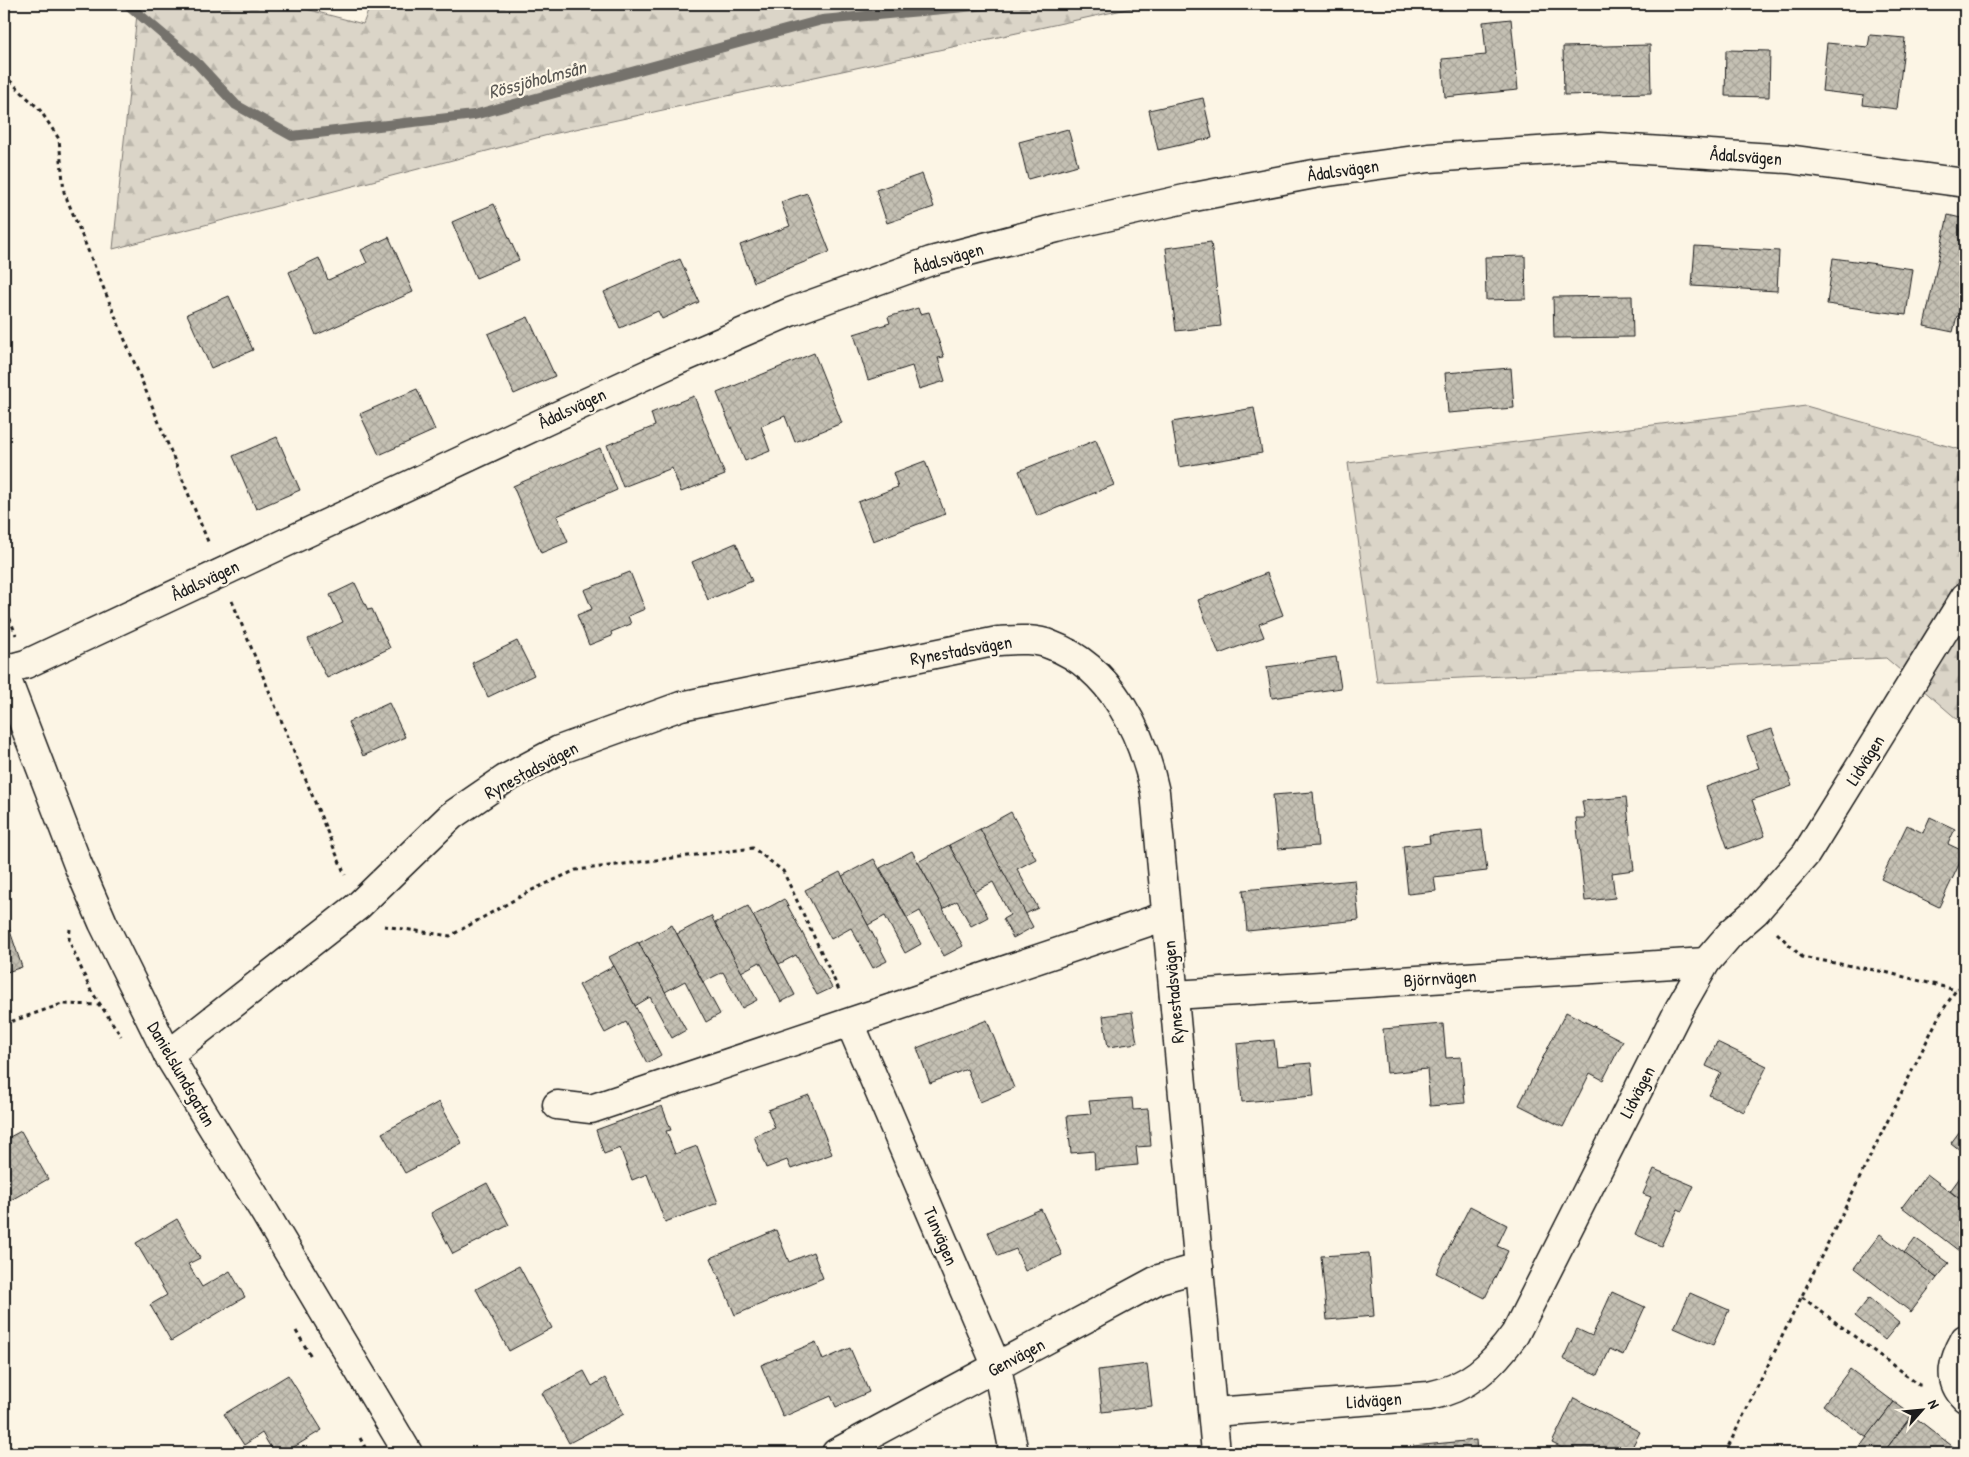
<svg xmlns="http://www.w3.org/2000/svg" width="1969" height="1457" font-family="'Patrick Hand',sans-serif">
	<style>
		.forest { fill: url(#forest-firs); stroke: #7c7872 }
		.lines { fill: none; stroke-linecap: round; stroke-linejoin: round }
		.stream { stroke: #75726c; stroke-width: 10 }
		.building { fill: url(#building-cross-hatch); stroke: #1c1c1c }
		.minor-casing { stroke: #1c1c1c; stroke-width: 31 }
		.path { stroke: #1c1c1c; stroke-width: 3; stroke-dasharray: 4 4; stroke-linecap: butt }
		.minor { stroke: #fcf5e5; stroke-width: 28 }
		.labels { text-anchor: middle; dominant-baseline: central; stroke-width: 4.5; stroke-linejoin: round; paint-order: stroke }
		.street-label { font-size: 18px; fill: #1c1c1c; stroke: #fcf5e5 }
		.water-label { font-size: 19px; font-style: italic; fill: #575551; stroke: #fcf5e5 }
	</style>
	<defs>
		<pattern id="forest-firs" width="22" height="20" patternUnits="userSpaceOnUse" patternTransform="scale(1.25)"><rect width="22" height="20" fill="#dbd5c8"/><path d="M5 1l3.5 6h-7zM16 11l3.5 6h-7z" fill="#bbb6ab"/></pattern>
		<pattern id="building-cross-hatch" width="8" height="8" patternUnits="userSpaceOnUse" patternTransform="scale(1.25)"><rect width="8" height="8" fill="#c4c0b3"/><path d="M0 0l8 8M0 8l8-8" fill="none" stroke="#a8a499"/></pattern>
	</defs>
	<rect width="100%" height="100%" fill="#fcf5e5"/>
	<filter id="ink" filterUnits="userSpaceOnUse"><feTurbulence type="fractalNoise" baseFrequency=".02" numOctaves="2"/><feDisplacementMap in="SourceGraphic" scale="10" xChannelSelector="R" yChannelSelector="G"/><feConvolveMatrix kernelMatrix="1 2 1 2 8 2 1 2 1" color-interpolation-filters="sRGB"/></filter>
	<g filter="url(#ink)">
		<g class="forest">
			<path d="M 138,4 L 287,4 L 363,24 L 371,4 L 1150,4 L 548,135 L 113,249 Z"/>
			<path d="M 1806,406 L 1965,451 L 1965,726 L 1886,658 L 1377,682 L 1348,463 Z"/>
		</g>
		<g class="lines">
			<path class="stream" d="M 127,4 L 198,64 L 236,105 L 292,136 L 474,115 L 822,20 L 998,4"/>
		</g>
		<g class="building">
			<path d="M 1511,19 L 1518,90 L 1445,97 L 1442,59 L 1486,55 L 1483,22 Z"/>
			<path d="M 1870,35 L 1905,38 L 1897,109 L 1863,105 L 1864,96 L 1822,91 L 1827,43 L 1868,47 Z"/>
			<path d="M 1650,45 L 1651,93 L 1564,95 L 1563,47 Z"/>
			<path d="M 1726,50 L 1770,51 L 1769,97 L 1725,96 Z"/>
			<path d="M 1203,98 L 1212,138 L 1158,150 L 1149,110 Z"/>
			<path d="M 1068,129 L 1078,165 L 1028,179 L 1019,142 Z"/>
			<path d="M 922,174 L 934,207 L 887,223 L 876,190 Z"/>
			<path d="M 807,193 L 830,252 L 754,282 L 740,245 L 790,226 L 781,202 Z"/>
			<path d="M 494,204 L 519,260 L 476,278 L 452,222 Z"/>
			<path d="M 1948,215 L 1965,219 L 1959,251 L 1965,252 L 1965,318 L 1957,316 L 1953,332 L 1924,326 Z"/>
			<path d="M 389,237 L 413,292 L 316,335 L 289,272 L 319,258 L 328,280 L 367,263 L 361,250 Z"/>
			<path d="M 1211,242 L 1221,326 L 1176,331 L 1166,248 Z"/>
			<path d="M 1695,246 L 1779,251 L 1777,291 L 1692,286 Z"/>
			<path d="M 1525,256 L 1526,299 L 1486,300 L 1485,257 Z"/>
			<path d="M 1833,258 L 1913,269 L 1906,315 L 1827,304 Z"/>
			<path d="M 680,259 L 699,302 L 662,319 L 658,311 L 620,328 L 604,292 Z"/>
			<path d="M 229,296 L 253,350 L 211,368 L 187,314 Z"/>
			<path d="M 1632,296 L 1633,337 L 1554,338 L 1553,297 Z"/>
			<path d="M 918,308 L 920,314 L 929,312 L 944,357 L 938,358 L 945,381 L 919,389 L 912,366 L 868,380 L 854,334 L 890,323 L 888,317 Z"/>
			<path d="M 528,317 L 555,376 L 514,394 L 488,334 Z"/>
			<path d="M 814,353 L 842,423 L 795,442 L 785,416 L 761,426 L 770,451 L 745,461 L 717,393 Z"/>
			<path d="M 1511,368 L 1514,408 L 1448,413 L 1445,373 Z"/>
			<path d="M 417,389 L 435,430 L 379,455 L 360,414 Z"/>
			<path d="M 694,396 L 725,475 L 681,492 L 672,468 L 623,487 L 607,445 L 655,426 L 651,413 Z"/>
			<path d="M 1254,408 L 1262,453 L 1179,467 L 1172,422 Z"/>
			<path d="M 277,437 L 300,490 L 256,509 L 233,456 Z"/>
			<path d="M 1096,440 L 1114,485 L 1037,516 L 1019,471 Z"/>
			<path d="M 600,448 L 617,490 L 557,516 L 568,542 L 541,553 L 513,486 Z"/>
			<path d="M 925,461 L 945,514 L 873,541 L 858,502 L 898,487 L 893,473 Z"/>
			<path d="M 736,543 L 752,581 L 708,600 L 692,562 Z"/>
			<path d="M 630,572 L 645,609 L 628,616 L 631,624 L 611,632 L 612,636 L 589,645 L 577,615 L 592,609 L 584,590 Z"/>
			<path d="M 1267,573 L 1283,615 L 1259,624 L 1264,637 L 1219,654 L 1198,600 Z"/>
			<path d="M 355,583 L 368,610 L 372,609 L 390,648 L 327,678 L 308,639 L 343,622 L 330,595 Z"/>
			<path d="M 517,641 L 534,675 L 488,697 L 472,663 Z"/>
			<path d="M 1336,657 L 1341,688 L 1272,698 L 1267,667 Z"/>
			<path d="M 389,703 L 405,737 L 363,756 L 348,722 Z"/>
			<path d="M 1772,729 L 1792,786 L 1752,800 L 1765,836 L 1728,849 L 1706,787 L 1759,768 L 1747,737 Z"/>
			<path d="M 1313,792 L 1318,846 L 1278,849 L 1273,795 Z"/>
			<path d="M 1626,797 L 1634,870 L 1612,873 L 1615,898 L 1585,901 L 1576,818 L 1585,818 L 1582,801 Z"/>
			<path d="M 1011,812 L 1036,859 L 1017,869 L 1038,908 L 1025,914 L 980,829 Z"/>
			<path d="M 1930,817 L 1955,829 L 1948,844 L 1965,852 L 1939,907 L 1881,879 L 1907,825 L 1923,833 Z"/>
			<path d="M 980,829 L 1033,927 L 1013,938 L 1003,919 L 1010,915 L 993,882 L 974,892 L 949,845 Z"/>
			<path d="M 1482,830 L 1487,871 L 1434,877 L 1436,891 L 1408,894 L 1403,846 L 1430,843 L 1429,836 Z"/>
			<path d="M 949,845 L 988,917 L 971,926 L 957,901 L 943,909 L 918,862 Z"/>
			<path d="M 912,851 L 963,946 L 944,956 L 920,911 L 907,918 L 880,868 Z"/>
			<path d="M 874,859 L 921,944 L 905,953 L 885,916 L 868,925 L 842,876 Z"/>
			<path d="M 840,872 L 887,961 L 873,968 L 851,928 L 831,939 L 805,890 Z"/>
			<path d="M 1355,880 L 1359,920 L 1247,931 L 1243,890 Z"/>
			<path d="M 784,899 L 832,988 L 817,995 L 796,955 L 779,964 L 753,916 Z"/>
			<path d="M 748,906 L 795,995 L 781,1002 L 760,962 L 741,972 L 715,923 Z"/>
			<path d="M 711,916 L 757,1000 L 742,1008 L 723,972 L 703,982 L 677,934 Z"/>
			<path d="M 8,925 L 22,967 L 4,973 L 4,927 Z"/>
			<path d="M 672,925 L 720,1014 L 706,1022 L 685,981 L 665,992 L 639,943 Z"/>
			<path d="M 638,942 L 686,1030 L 672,1038 L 650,997 L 635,1006 L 609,957 Z"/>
			<path d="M 614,966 L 661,1055 L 647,1063 L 626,1022 L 605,1033 L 579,985 Z"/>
			<path d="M 1132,1012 L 1137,1043 L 1108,1047 L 1103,1016 Z"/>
			<path d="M 1566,1012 L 1623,1041 L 1603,1080 L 1590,1073 L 1563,1127 L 1519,1105 Z"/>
			<path d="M 987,1020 L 1014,1088 L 980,1102 L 967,1069 L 930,1083 L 917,1048 Z"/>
			<path d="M 1443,1024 L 1446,1058 L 1461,1057 L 1465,1103 L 1430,1106 L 1427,1069 L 1387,1073 L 1383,1029 Z"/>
			<path d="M 1274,1040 L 1277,1066 L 1311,1063 L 1314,1096 L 1242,1102 L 1237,1044 Z"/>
			<path d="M 1717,1042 L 1767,1066 L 1744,1112 L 1709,1095 L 1721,1073 L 1706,1066 Z"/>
			<path d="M 809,1095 L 832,1154 L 791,1169 L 787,1160 L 766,1168 L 754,1136 L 775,1128 L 768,1110 Z"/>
			<path d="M 1132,1098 L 1133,1110 L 1148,1109 L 1151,1146 L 1136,1147 L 1138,1165 L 1095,1169 L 1094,1151 L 1071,1153 L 1067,1116 L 1091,1114 L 1089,1101 Z"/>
			<path d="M 439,1102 L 462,1143 L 405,1173 L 382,1133 Z"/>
			<path d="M 662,1106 L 671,1130 L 666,1131 L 675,1154 L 697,1146 L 718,1203 L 665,1222 L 647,1174 L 632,1180 L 620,1148 L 604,1154 L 596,1130 Z"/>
			<path d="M 1965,1124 L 1965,1154 L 1951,1143 Z"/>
			<path d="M 21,1131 L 48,1179 L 4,1204 L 4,1140 Z"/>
			<path d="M 1654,1169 L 1694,1186 L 1682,1211 L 1678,1209 L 1661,1246 L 1635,1234 L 1651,1197 L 1643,1194 Z"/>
			<path d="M 1927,1174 L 1965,1203 L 1965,1243 L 1959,1251 L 1902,1207 Z"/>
			<path d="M 1961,1176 L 1965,1179 L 1965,1203 L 1950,1191 Z"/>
			<path d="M 487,1183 L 509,1225 L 453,1254 L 431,1213 Z"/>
			<path d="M 1470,1206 L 1507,1225 L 1497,1246 L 1508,1251 L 1485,1298 L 1436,1273 Z"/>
			<path d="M 1041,1209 L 1062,1255 L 1025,1271 L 1016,1249 L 998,1256 L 988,1232 Z"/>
			<path d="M 177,1219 L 200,1258 L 188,1264 L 202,1287 L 230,1271 L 245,1297 L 171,1341 L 150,1305 L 167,1295 L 136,1243 Z"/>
			<path d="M 776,1230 L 789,1262 L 813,1252 L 823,1278 L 735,1315 L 711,1258 Z"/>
			<path d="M 1880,1234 L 1937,1278 L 1911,1312 L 1854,1268 Z"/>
			<path d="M 1915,1238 L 1949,1263 L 1937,1278 L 1904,1253 Z"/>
			<path d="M 1369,1253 L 1374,1316 L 1327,1320 L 1321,1256 Z"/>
			<path d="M 519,1266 L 552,1328 L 509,1351 L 476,1289 Z"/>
			<path d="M 1612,1292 L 1645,1307 L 1623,1355 L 1610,1349 L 1598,1375 L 1563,1359 L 1577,1329 L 1592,1336 Z"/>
			<path d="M 1690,1293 L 1729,1310 L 1713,1345 L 1674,1328 Z"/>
			<path d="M 1869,1298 L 1899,1323 L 1885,1340 L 1855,1316 Z"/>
			<path d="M 816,1342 L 823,1360 L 850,1348 L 869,1392 L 836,1407 L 831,1396 L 783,1417 L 761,1365 Z"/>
			<path d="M 1147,1364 L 1152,1406 L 1102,1412 L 1098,1370 Z"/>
			<path d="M 1850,1369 L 1894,1402 L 1867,1438 L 1823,1405 Z"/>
			<path d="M 584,1371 L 592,1386 L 605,1378 L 624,1414 L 569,1443 L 542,1393 Z"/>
			<path d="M 288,1375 L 322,1430 L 284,1453 L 274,1453 L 262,1433 L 244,1445 L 224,1414 Z"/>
			<path d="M 1574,1398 L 1640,1432 L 1629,1453 L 1572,1453 L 1552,1443 Z"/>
			<path d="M 1894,1402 L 1912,1415 L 1883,1453 L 1855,1453 Z"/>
			<path d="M 1912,1415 L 1956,1449 L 1953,1453 L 1884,1452 Z"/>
			<path d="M 1476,1440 L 1477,1453 L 1414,1453 L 1413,1446 Z"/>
		</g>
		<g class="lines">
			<g class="minor-casing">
				<g id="minor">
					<path d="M 4,670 L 26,664 L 546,421 L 674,362 L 790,312 L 931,261 L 1057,228 L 1189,198 L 1314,174 L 1429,158 L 1599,147 L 1788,159 L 1965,183"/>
					<path d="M 4,672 L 78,865 L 103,923 L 168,1055 L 265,1213 L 408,1453"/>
					<path d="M 1174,995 L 1706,962"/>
					<path d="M 850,1023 L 997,1367 L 1014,1453"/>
					<path d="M 168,1055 L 358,906 L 451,816 L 505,779 L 559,750 L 681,706 L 998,641 C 1015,640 1035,638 1051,645 C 1112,668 1142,733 1155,792 L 1216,1453"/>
					<path d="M 557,1105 L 591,1109 L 1166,916"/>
					<path d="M 1965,1339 C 1954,1359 1946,1379 1965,1398"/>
					<path d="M 1213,1412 L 1429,1396 C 1468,1388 1492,1366 1515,1334 L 1678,1011 L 1706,962 L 1732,932 L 1755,912 L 1806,854 L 1965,597"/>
					<path d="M 836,1453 L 1159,1279 L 1199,1268"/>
				</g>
			</g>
			<g class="path">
				<path d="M 4,75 L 40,110 L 59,139 L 64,192 L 209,544"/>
				<path d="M 232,601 L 345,875"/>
				<path d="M 4,603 L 16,635"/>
				<path d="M 384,926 L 450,936 L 530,891 L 576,870 L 753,848 L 783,871 L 840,992"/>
				<path d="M 70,929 L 69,940 L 90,989 L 121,1036"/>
				<path d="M 1777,933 L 1802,957 L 1885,972 L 1956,990"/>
				<path d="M 4,1024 L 62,1004 L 101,1005"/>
				<path d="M 1802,1297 L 1919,1385 L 1924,1385"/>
				<path d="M 296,1331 L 312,1358"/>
				<path d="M 360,1438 L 368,1453"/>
				<path d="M 1725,1453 L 1939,1016 L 1956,990 L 1965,985"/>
			</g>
			<use href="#minor" class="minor"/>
		</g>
	</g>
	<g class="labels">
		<g class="street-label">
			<text transform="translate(1746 156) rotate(4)">Ådalsvägen</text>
			<text transform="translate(1343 170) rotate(-8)">Ådalsvägen</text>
			<text transform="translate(948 258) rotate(-16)">Ådalsvägen</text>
			<text transform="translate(572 408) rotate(-25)">Ådalsvägen</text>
			<text transform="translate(205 580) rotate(-25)">Ådalsvägen</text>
			<text transform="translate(961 650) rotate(-10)">Rynestadsvägen</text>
			<text transform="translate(1865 760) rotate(-58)">Lidvägen</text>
			<text transform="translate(531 770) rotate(-28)">Rynestadsvägen</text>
			<text transform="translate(1440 978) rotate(-4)">Björnvägen</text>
			<text transform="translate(1173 992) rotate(-95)">Rynestadsvägen</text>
			<text transform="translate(182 1074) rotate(60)">Danielslundsgatan</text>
			<text transform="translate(1637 1092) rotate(-63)">Lidvägen</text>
			<text transform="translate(941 1236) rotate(67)">Tunvägen</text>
			<text transform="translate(1016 1357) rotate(-28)">Genvägen</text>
			<text transform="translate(1374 1400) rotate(-4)">Lidvägen</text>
		</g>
		<g class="water-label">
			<text transform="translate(537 79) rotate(-15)">Rössjöholmsån</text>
		</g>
	</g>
	<rect width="1969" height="1457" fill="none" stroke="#fcf5e5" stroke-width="20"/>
	<rect x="10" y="10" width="1949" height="1437" fill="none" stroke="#1c1c1c" stroke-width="2" filter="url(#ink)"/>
	<g transform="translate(1922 1410) rotate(63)" stroke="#fcf5e5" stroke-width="4" paint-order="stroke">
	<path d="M0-4L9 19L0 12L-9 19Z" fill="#1c1c1c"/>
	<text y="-8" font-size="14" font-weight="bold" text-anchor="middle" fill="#1c1c1c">N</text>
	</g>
</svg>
